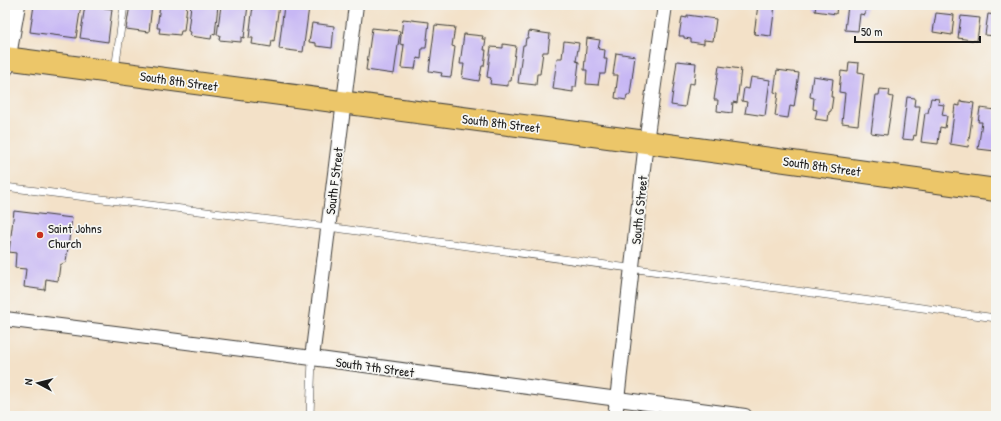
<svg xmlns="http://www.w3.org/2000/svg" width="1001" height="421" font-family="'Patrick Hand',sans-serif">
	<style>
		.building { fill: #c7b7f4 }
		.lines { fill: none; stroke-linecap: round; stroke-linejoin: round }
		.service-casing { stroke: #3c3a36; stroke-width: 8 }
		.minor-casing { stroke: #3c3a36; stroke-width: 16 }
		.tertiary-casing { stroke: #3c3a36; stroke-width: 20 }
		.trunk-casing { stroke: #3c3a36; stroke-width: 24 }
		.service { stroke: #fff; stroke-width: 7 }
		.minor { stroke: #fff; stroke-width: 14 }
		.tertiary { stroke: #fff; stroke-width: 18 }
		.trunk { stroke: #ecc669; stroke-width: 22 }
		.poi-dot { fill: #c8321e; stroke: #f6f6f2; stroke-width: 1.5 }
		.labels { text-anchor: middle; dominant-baseline: central; stroke-width: 3.5; stroke-linejoin: round; paint-order: stroke }
		.street-label { font-size: 13px; fill: #1c1c1c; stroke: #f6f6f2 }
		.poi-label { font-size: 13px; fill: #1c1c1c; stroke: #f6f6f2; text-anchor: start }
	</style>
	<rect width="100%" height="100%" fill="#f6f6f2"/>
	<filter id="ink" filterUnits="userSpaceOnUse"><feTurbulence type="fractalNoise" baseFrequency=".025" numOctaves="2"/><feDisplacementMap in="SourceGraphic" scale="8" xChannelSelector="R" yChannelSelector="G"/><feConvolveMatrix kernelMatrix="1 2 1 2 8 2 1 2 1" color-interpolation-filters="sRGB"/></filter>
	<filter id="wash" filterUnits="userSpaceOnUse"><feTurbulence type="fractalNoise" baseFrequency=".012" numOctaves="4" result="noise"/><feDisplacementMap in="SourceGraphic" scale="16" xChannelSelector="R" yChannelSelector="G"/><feGaussianBlur stdDeviation="0.9" result="paint"/><feColorMatrix in="noise" values="0 0 0 0 0 0 0 0 0 0 0 0 0 0 0 0 0 1.4 0 .05"/><feComposite in="paint" operator="in"/></filter>
	<g filter="url(#wash)">
		<rect width="100%" height="100%" fill="#f3e1c8"/>
		<g id="blocks">
			<g class="building">
				<path d="M 34,5 L 81,5 L 76,38 L 30,32 Z"/>
				<path d="M 85,5 L 112,9 L 108,42 L 80,38 Z"/>
				<path d="M 130,5 L 152,5 L 149,32 L 126,29 Z"/>
				<path d="M 160,5 L 187,5 L 184,31 L 181,31 L 180,35 L 159,33 L 160,28 L 157,28 Z"/>
				<path d="M 191,5 L 218,5 L 215,35 L 212,34 L 211,39 L 190,36 L 191,32 L 188,31 Z"/>
				<path d="M 221,5 L 248,5 L 244,38 L 241,37 L 241,42 L 219,40 L 220,35 L 217,35 Z"/>
				<path d="M 253,5 L 279,5 L 274,41 L 272,40 L 271,47 L 252,44 L 253,38 L 249,38 Z"/>
				<path d="M 284,5 L 296,5 L 309,7 L 303,52 L 279,49 Z"/>
				<path d="M 758,5 L 775,5 L 771,36 L 754,34 Z"/>
				<path d="M 816,5 L 837,5 L 836,14 L 815,11 Z"/>
				<path d="M 848,5 L 866,5 L 865,15 L 860,14 L 858,31 L 845,30 Z"/>
				<path d="M 936,13 L 954,15 L 952,35 L 933,32 Z"/>
				<path d="M 988,14 L 996,15 L 996,36 L 985,35 Z"/>
				<path d="M 687,15 L 716,19 L 713,41 L 704,40 L 704,44 L 691,42 L 691,39 L 684,38 L 684,36 L 679,36 L 682,17 L 687,18 Z"/>
				<path d="M 961,16 L 980,18 L 977,41 L 958,38 Z"/>
				<path d="M 403,19 L 429,22 L 426,48 L 422,48 L 421,59 L 417,58 L 415,69 L 401,68 L 404,45 L 400,44 Z"/>
				<path d="M 312,23 L 334,26 L 332,48 L 316,46 L 316,43 L 309,42 Z"/>
				<path d="M 435,25 L 455,27 L 452,46 L 455,47 L 451,77 L 441,76 L 442,73 L 429,71 Z"/>
				<path d="M 372,28 L 400,31 L 394,74 L 366,70 Z"/>
				<path d="M 529,31 L 550,34 L 548,52 L 543,52 L 540,74 L 537,74 L 536,85 L 518,83 L 523,45 L 525,45 L 526,38 L 528,38 Z"/>
				<path d="M 464,34 L 483,36 L 482,39 L 486,39 L 484,50 L 486,50 L 484,66 L 482,66 L 479,81 L 462,78 L 464,64 L 460,64 Z"/>
				<path d="M 587,38 L 600,40 L 598,49 L 605,50 L 604,59 L 607,59 L 605,74 L 600,74 L 598,85 L 586,84 L 587,70 L 584,70 Z"/>
				<path d="M 564,41 L 579,43 L 576,61 L 579,62 L 576,87 L 573,87 L 573,92 L 553,89 L 557,58 L 562,58 Z"/>
				<path d="M 503,44 L 516,46 L 511,81 L 508,81 L 508,86 L 490,84 L 491,78 L 487,77 L 491,47 L 503,48 Z"/>
				<path d="M 616,53 L 635,56 L 630,95 L 627,95 L 626,100 L 615,98 L 618,75 L 613,75 Z"/>
				<path d="M 677,61 L 696,63 L 694,84 L 689,83 L 685,107 L 671,105 Z"/>
				<path d="M 849,62 L 859,63 L 858,72 L 864,73 L 858,125 L 842,123 L 845,93 L 839,92 L 841,71 L 848,72 Z"/>
				<path d="M 719,66 L 741,69 L 737,103 L 733,102 L 732,113 L 717,111 L 718,100 L 714,100 Z"/>
				<path d="M 777,70 L 799,73 L 794,107 L 790,106 L 788,118 L 775,116 L 778,93 L 774,92 Z"/>
				<path d="M 813,76 L 833,79 L 831,97 L 833,97 L 831,111 L 829,112 L 828,121 L 815,119 L 817,110 L 813,109 L 814,98 L 810,97 Z"/>
				<path d="M 751,77 L 770,80 L 765,116 L 745,113 L 747,102 L 742,101 L 744,88 L 749,89 Z"/>
				<path d="M 880,89 L 890,90 L 889,96 L 893,97 L 887,135 L 871,133 L 876,95 L 879,95 Z"/>
				<path d="M 907,97 L 915,98 L 914,106 L 920,106 L 916,136 L 914,135 L 913,140 L 902,139 Z"/>
				<path d="M 931,98 L 939,99 L 938,104 L 944,105 L 942,115 L 947,116 L 945,128 L 940,127 L 938,144 L 921,142 L 925,113 L 928,113 Z"/>
				<path d="M 960,101 L 974,103 L 968,147 L 950,144 L 955,105 L 960,106 Z"/>
				<path d="M 980,108 L 996,110 L 996,140 L 995,151 L 978,149 L 982,122 L 978,122 Z"/>
				<path d="M 14,211 L 72,218 L 66,262 L 60,265 L 58,281 L 46,279 L 45,290 L 24,287 L 26,269 L 15,268 L 16,253 L 9,252 Z"/>
			</g>
		</g>
	</g>
	<g filter="url(#ink)">
		<use href="#blocks" fill-opacity="0" stroke="#3c3a36" stroke-width="1"/>
		<g class="lines">
			<g class="service-casing">
				<g id="service">
					<path d="M 115,70 L 124,5"/>
					<path d="M 5,187 L 328,227 L 996,318"/>
					<path d="M 310,416 L 312,358"/>
				</g>
			</g>
			<g class="minor-casing">
				<g id="minor">
					<path d="M 5,319 L 312,358 L 745,416"/>
					<path d="M 312,358 L 356,5"/>
					<path d="M 615,416 L 617,400 L 646,142 L 665,5"/>
				</g>
			</g>
			<g class="tertiary-casing">
				<path id="tertiary" d="M 5,67 L 16,5"/>
			</g>
			<g class="trunk-casing">
				<path id="trunk" d="M 5,58 L 646,142 L 996,190"/>
			</g>
			<use href="#service" class="service"/>
			<use href="#minor" class="minor"/>
			<use href="#tertiary" class="tertiary"/>
			<use href="#trunk" class="trunk"/>
		</g>
	</g>
	<circle class="poi-dot" cx="40" cy="235" r="4"/>
	<g class="labels">
		<g class="street-label">
			<text transform="translate(179 81) rotate(8)">South 8th Street</text>
			<text transform="translate(501 123) rotate(7)">South 8th Street</text>
			<text transform="translate(822 166) rotate(8)">South 8th Street</text>
			<text transform="translate(334 181) rotate(-83)">South F Street</text>
			<text transform="translate(639 210) rotate(-84)">South G Street</text>
			<text transform="translate(375 367) rotate(8)">South 7th Street</text>
		</g>
		<g class="poi-label">
			<text x="48" y="228">Saint Johns<tspan x="48" dy="15">Church</tspan></text>
		</g>
	</g>
	<rect width="1001" height="421" fill="none" stroke="#f6f6f2" stroke-width="20"/>
	<g transform="translate(38 383) rotate(277)" stroke="#f6f6f2" stroke-width="3" paint-order="stroke">
	<path d="M0-3L7 15L0 10L-7 15Z" fill="#1c1c1c"/>
	<text y="-6" font-size="11" font-weight="bold" text-anchor="middle" fill="#1c1c1c">N</text>
	</g>
	<path d="M855 36v6h125v-6" fill="none" stroke="#1c1c1c" stroke-width="2"/>
	<text x="861" y="36" font-size="12" fill="#1c1c1c" stroke="#f6f6f2" stroke-width="3" paint-order="stroke">50 m</text>
</svg>
